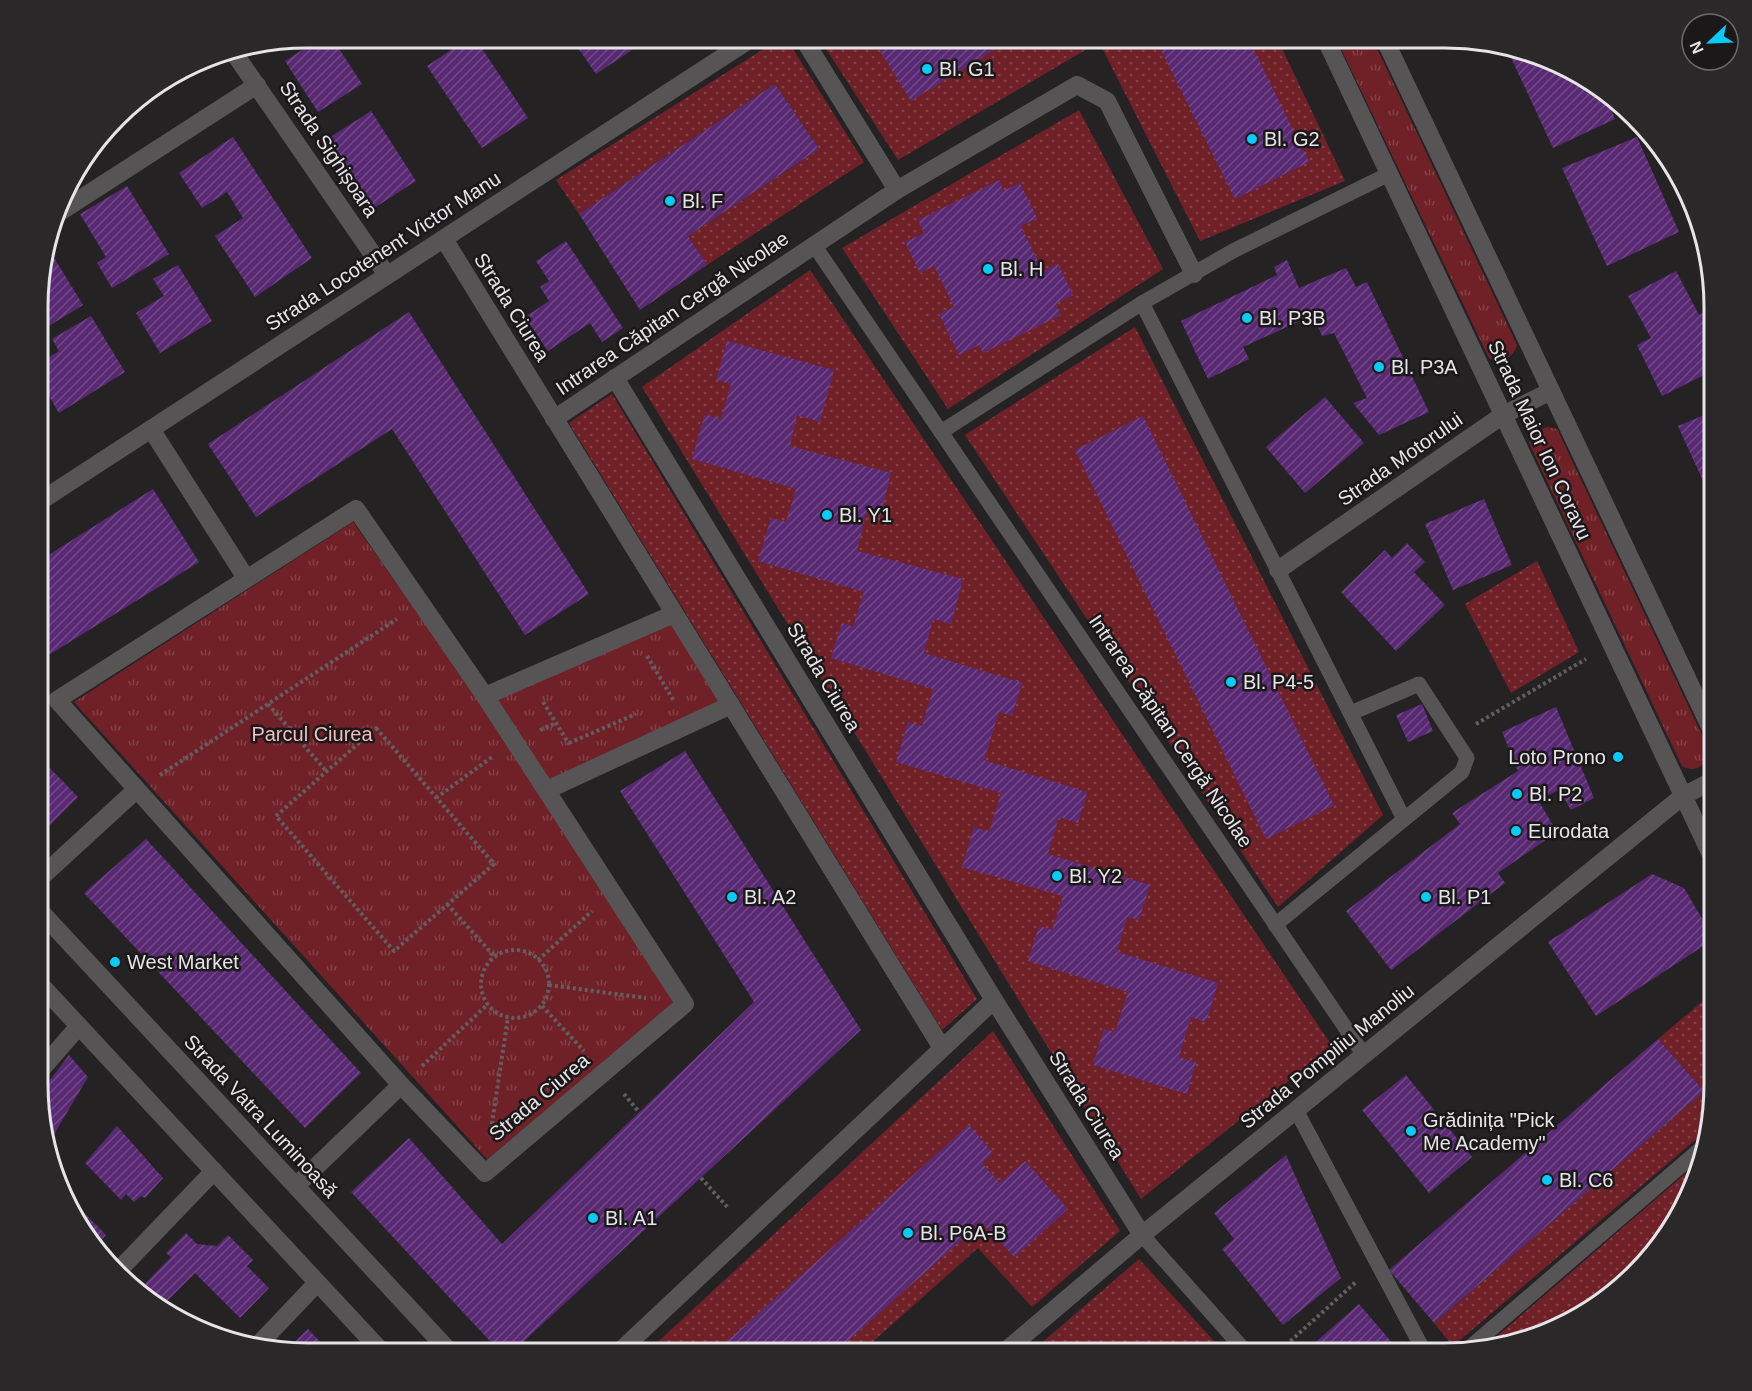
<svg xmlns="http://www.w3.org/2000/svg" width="1752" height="1391" font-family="Arial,sans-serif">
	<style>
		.grass { fill: url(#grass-tufts) }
		.garden { fill: url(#garden-dots) }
		.building { fill: url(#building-hatch) }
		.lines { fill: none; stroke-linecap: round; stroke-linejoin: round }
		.path { stroke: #625f61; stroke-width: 4; stroke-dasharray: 3 3; stroke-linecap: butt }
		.service { stroke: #565455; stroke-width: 15 }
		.minor { stroke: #565455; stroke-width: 18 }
		.tertiary { stroke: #565455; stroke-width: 18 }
		.poi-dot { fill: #08cbf9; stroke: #1b181a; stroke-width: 2 }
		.labels { text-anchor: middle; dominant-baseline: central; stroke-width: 5; stroke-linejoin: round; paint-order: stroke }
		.poi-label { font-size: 20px; fill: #e6e4e6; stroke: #1b181a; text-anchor: start }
		.street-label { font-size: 20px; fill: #e6e4e6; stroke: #1b181a }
		.park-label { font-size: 20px; fill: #f3bdbc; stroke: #1b181a }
		.rim { fill: none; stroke: #e6e4e6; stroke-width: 3 }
	</style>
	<defs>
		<pattern id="grass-tufts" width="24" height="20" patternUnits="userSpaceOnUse" patternTransform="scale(1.5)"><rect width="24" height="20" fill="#702128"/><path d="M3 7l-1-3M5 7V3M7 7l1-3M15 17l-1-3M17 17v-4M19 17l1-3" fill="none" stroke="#844147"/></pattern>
		<pattern id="garden-dots" width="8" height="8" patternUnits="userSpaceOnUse" patternTransform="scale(1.5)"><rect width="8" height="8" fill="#702128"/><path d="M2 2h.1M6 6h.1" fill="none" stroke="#844147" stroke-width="1.8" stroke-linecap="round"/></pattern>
		<pattern id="building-hatch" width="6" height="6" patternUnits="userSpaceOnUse" patternTransform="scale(1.5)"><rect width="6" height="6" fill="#592a73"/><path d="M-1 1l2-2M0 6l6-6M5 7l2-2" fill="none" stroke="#714987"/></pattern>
	</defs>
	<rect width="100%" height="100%" fill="#252224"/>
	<g class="grass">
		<path d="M 1336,38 L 1372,38 L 1517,345 C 1513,357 1501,366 1489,358 Z"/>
		<path d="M 1547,427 L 1557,429 L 1710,752 C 1706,765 1695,774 1682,766 L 1529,443 L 1533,433 Z"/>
		<path d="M 353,522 L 482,705 L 671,623 L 721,703 L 535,787 L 675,1002 L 487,1159 L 74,702 Z"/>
	</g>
	<g class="garden">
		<path d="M 781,38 L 786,38 L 864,162 L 707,265 L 688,236 L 819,149 L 775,84 L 579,214 L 556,180 Z"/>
		<path d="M 819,38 L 1277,38 L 1345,181 L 1200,241 L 1099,42 L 898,160 Z"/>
		<path d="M 1079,110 L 1163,269 L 948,409 L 842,248 Z"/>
		<path d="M 810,270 L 1332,1046 L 1141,1199 L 642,387 Z"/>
		<path d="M 1135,327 L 1383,815 L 1278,907 L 965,435 Z"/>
		<path d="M 612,394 L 977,999 L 942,1030 L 569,423 Z"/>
		<path d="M 1537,561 L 1579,652 L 1511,693 L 1465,604 Z"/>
		<path d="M 1710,995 L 1714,1002 L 1714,1102 L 1707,1130 L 1453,1346 L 1434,1323 L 1704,1091 L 1658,1039 Z"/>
		<path d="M 993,1031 L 1120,1231 L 1032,1307 L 978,1248 L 860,1353 L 646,1353 Z"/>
		<path d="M 1700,1161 L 1694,1187 L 1647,1262 L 1548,1333 L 1487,1345 Z"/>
		<path d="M 1139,1259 L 1225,1353 L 1030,1353 Z"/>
	</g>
	<g class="building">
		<path d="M 321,38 L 332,38 L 362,84 L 318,112 L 285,61 Z"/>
		<path d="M 469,38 L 475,38 L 528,118 L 482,148 L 427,66 Z"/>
		<path d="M 571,38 L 650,38 L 596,74 Z"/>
		<path d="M 872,38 L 1013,38 L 911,101 Z"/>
		<path d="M 1155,38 L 1248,38 L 1309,162 L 1235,199 Z"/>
		<path d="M 1507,49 L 1548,58 L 1604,93 L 1615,119 L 1553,148 Z"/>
		<path d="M 775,84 L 819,149 L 688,236 L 707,265 L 640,310 L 579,214 Z"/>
		<path d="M 371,111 L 416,181 L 374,208 L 329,138 Z"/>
		<path d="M 233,137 L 312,258 L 255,297 L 215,236 L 243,218 L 227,192 L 202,208 L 179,173 Z"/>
		<path d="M 1637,137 L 1679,232 L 1607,266 L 1562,168 Z"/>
		<path d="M 1000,180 L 1003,191 L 1020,183 L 1037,218 L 1021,226 L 1043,271 L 1058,264 L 1073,295 L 1056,304 L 1061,315 L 983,353 L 979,345 L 959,355 L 939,314 L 954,307 L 934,266 L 920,273 L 905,242 L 924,233 L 918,220 Z"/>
		<path d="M 127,186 L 169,254 L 112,288 L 97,263 L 106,257 L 80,214 Z"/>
		<path d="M 566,241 L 623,328 L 602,342 L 590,323 L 548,351 L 525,317 L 549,301 L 540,287 L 549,281 L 536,261 Z"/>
		<path d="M 48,248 L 83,305 L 44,329 L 40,322 L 40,271 Z"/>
		<path d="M 1287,260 L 1299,288 L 1346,268 L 1356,287 L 1367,282 L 1429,412 L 1379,435 L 1353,403 L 1367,398 L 1334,333 L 1322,336 L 1313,315 L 1243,347 L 1249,359 L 1208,379 L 1181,321 L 1277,275 L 1274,267 Z"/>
		<path d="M 178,265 L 212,321 L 160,353 L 136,313 L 164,296 L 153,279 Z"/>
		<path d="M 1676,271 L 1699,315 L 1714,307 L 1714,356 L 1712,371 L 1662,396 L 1637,345 L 1651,338 L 1628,296 Z"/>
		<path d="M 409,312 L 589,594 L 525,635 L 392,429 L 256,517 L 208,444 Z"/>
		<path d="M 91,316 L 125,372 L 59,413 L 40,381 L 40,363 L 59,351 L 52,339 Z"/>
		<path d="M 727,341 L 834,370 L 820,422 L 797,415 L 790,446 L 891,473 L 880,517 L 866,513 L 857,551 L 963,579 L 951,624 L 933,619 L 924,653 L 1022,683 L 1012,716 L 999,712 L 984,760 L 1087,792 L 1078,823 L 1059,817 L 1048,854 L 1150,885 L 1139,920 L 1127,917 L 1117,952 L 1218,983 L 1206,1022 L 1191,1017 L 1179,1057 L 1196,1062 L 1187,1094 L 1093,1065 L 1104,1029 L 1115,1032 L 1128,992 L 1028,961 L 1039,926 L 1052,930 L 1063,896 L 962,867 L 974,827 L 989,832 L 1001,793 L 896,762 L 908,722 L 922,726 L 933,689 L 831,658 L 842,623 L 853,627 L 864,592 L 758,561 L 771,518 L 786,522 L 796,489 L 692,459 L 705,414 L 721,419 L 731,384 L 716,380 Z"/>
		<path d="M 1325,397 L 1364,443 L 1305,493 L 1266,447 Z"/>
		<path d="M 1714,411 L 1714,505 L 1678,426 Z"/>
		<path d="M 1143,416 L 1334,805 L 1266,839 L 1075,450 Z"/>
		<path d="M 153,489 L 199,562 L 39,661 L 39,561 Z"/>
		<path d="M 1484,499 L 1512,565 L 1453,590 L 1425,524 Z"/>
		<path d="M 1407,543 L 1425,562 L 1414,572 L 1445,605 L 1396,651 L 1341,592 L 1385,550 L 1392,558 Z"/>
		<path d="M 1422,704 L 1433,731 L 1408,742 L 1396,715 Z"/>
		<path d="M 1556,707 L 1594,798 L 1571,810 L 1559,790 L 1538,800 L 1557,832 L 1498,873 L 1505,883 L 1391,970 L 1346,911 L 1460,824 L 1452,813 L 1518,771 L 1502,732 Z"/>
		<path d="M 685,751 L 861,1030 L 511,1353 L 501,1353 L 351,1192 L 409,1138 L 502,1244 L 754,1002 L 620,791 Z"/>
		<path d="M 39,757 L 78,797 L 39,836 Z"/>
		<path d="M 146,839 L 361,1073 L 305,1128 L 84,893 Z"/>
		<path d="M 1652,874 L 1684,888 L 1714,939 L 1596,1016 L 1548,942 Z"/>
		<path d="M 1658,1039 L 1704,1091 L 1434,1323 L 1389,1270 Z"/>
		<path d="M 69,1055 L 88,1077 L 49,1143 L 38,1096 Z"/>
		<path d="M 1406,1075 L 1472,1157 L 1429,1193 L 1362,1110 Z"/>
		<path d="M 969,1125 L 993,1153 L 982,1163 L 1000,1183 L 1025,1161 L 1068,1209 L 1014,1257 L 982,1222 L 834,1353 L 714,1353 Z"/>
		<path d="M 117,1126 L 163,1178 L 145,1198 L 141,1196 L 134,1202 L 126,1194 L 121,1200 L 85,1163 Z"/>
		<path d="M 1286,1155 L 1341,1278 L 1283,1325 L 1222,1249 L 1234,1239 L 1214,1213 Z"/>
		<path d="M 62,1190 L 106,1235 L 97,1245 L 65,1204 Z"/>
		<path d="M 186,1233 L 197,1244 L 217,1246 L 228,1235 L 253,1260 L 247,1266 L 269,1288 L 240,1318 L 195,1273 L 164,1304 L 174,1314 L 137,1292 L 171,1257 L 166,1253 Z"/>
		<path d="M 1359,1304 L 1401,1353 L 1303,1353 Z"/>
		<path d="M 308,1329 L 331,1353 L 284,1352 Z"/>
	</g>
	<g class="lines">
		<g class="path">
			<path d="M 647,656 L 674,701"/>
			<path d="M 543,702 L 569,744"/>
			<path d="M 268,704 L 327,772"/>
			<path d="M 1476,724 L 1586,659"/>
			<path d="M 376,728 L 494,864 L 394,951 L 276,816 Z"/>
			<path d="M 540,730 L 556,723"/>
			<path d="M 569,743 L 636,714"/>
			<path d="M 160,775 L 397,619"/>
			<path d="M 436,798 L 492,757"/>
			<path d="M 447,904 L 495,957"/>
			<circle cx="515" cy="984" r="34"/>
			<path d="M 538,960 L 592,911"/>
			<path d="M 549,985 L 646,998"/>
			<path d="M 542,1006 L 584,1051"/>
			<path d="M 422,1066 L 488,1004"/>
			<path d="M 624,1094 L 639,1112"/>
			<path d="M 491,1130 L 508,1017"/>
			<path d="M 701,1178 L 729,1209"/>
			<path d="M 1277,1353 L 1356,1282"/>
		</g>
		<g class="service">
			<path d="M 814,245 L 1364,1055"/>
			<path d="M 1142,303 L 1404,819"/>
			<path d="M 941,432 L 1142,303 L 1233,251 L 1389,174"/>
			<path d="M 1275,925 L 1462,772 L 1467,758 L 1419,684 L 1351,713"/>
			<path d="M 1296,1110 L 1425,1353"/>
			<path d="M 1142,1235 L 1247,1353"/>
			<path d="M 1468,1349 L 1704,1146"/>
		</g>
		<g class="minor">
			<path d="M 803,38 L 897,190"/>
			<path d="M 1387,45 L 1402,38"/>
			<path d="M 232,50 L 387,275"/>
			<path d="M 60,212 L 257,85"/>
			<path d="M 444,239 L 942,1048"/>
			<path d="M 615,378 L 994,1000 L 1142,1235"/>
			<path d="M 554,419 L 897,190 L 1077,85 L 1107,101 L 1194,274"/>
			<path d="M 151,429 L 246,578"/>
			<path d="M 356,509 L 485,696 L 685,1004 L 485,1173 L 401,1085 L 57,700 Z"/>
			<path d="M 1278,570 L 1503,415 L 1551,391"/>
			<path d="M 485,696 L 674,614"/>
			<path d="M 547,790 L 731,705"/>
			<path d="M 39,879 L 136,790"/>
			<path d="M 38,1073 L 79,1026"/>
			<path d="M 296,1186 L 401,1085"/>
			<path d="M 118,1271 L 214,1171"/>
			<path d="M 258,1345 L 317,1283"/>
			<path d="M 618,1353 L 994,1000"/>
			<path d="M 1003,1353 L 1142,1235 L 1683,796"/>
		</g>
		<g class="tertiary">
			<path d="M 1325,38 L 1714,861"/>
			<path d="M 1384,38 L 1714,735"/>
			<path d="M 39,502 L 752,38"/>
			<path d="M 1683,796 L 1714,780"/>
			<path d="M 39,910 L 451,1353"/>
			<path d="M 38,982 L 383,1353"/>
		</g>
	</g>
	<g class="poi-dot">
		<circle cx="927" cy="69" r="6"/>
		<circle cx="1252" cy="139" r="6"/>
		<circle cx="670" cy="201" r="6"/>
		<circle cx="988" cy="269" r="6"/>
		<circle cx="1247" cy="318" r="6"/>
		<circle cx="1379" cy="367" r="6"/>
		<circle cx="827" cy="515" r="6"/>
		<circle cx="1231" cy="682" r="6"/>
		<circle cx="1618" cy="757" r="6"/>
		<circle cx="1517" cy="794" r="6"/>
		<circle cx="1516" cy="831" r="6"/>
		<circle cx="1057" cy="876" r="6"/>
		<circle cx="732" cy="897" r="6"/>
		<circle cx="1426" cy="897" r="6"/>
		<circle cx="115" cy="962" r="6"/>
		<circle cx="1411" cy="1131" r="6"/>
		<circle cx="1547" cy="1180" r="6"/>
		<circle cx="593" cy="1218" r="6"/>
		<circle cx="908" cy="1233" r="6"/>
	</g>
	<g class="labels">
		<g class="poi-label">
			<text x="939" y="69">Bl. G1</text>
			<text x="1264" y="139">Bl. G2</text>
			<text x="682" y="201">Bl. F</text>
			<text x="1000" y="269">Bl. H</text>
			<text x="1259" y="318">Bl. P3B</text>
			<text x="1391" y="367">Bl. P3A</text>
			<text x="839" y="515">Bl. Y1</text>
			<text x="1243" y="682">Bl. P4-5</text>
			<text x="1606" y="757" text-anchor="end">Loto Prono</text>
			<text x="1529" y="794">Bl. P2</text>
			<text x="1528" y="831">Eurodata</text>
			<text x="1069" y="876">Bl. Y2</text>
			<text x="744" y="897">Bl. A2</text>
			<text x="1438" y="897">Bl. P1</text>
			<text x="127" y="962">West Market</text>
			<text x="1423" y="1120">Grădinița "Pick<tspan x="1423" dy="23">Me Academy"</tspan></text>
			<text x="1559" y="1180">Bl. C6</text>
			<text x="605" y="1218">Bl. A1</text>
			<text x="920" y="1233">Bl. P6A-B</text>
		</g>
		<g class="street-label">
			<text transform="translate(329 149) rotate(56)">Strada Sighișoara</text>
			<text transform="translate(383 251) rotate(-33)">Strada Locotenent Victor Manu</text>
			<text transform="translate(512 307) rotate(58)">Strada Ciurea</text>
			<text transform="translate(672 313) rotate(-34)">Intrarea Căpitan Cergă Nicolae</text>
			<text transform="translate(1540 440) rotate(65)">Strada Maior Ion Coravu</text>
			<text transform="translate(1400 459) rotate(-35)">Strada Motorului</text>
			<text transform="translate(824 677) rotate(59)">Strada Ciurea</text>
			<text transform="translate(1171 731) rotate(56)">Intrarea Căpitan Cergă Nicolae</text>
			<text transform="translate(1327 1056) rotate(-39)">Strada Pompiliu Manoliu</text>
			<text transform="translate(539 1097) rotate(-40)">Strada Ciurea</text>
			<text transform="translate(1087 1105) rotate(58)">Strada Ciurea</text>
			<text transform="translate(261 1116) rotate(47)">Strada Vatra Luminoasă</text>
		</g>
		<g class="park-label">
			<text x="312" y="734">Parcul Ciurea</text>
		</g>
	</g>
	<path d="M0 0H1752V1391H0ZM307 48H1445A259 259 0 0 1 1704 307V1084A259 259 0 0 1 1445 1343H307A259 259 0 0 1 48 1084V307A259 259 0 0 1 307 48Z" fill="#2b282a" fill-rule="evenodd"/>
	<path class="rim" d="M307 48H1445A259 259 0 0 1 1704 307V1084A259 259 0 0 1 1445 1343H307A259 259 0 0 1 48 1084V307A259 259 0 0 1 307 48Z"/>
	<g transform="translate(1710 42) rotate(247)"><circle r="28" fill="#1b181a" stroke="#6c6a6c" stroke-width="1.5"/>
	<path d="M0-4.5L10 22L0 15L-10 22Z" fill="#08cbf9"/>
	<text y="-9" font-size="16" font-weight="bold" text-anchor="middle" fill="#e6e4e6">N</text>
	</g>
</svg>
